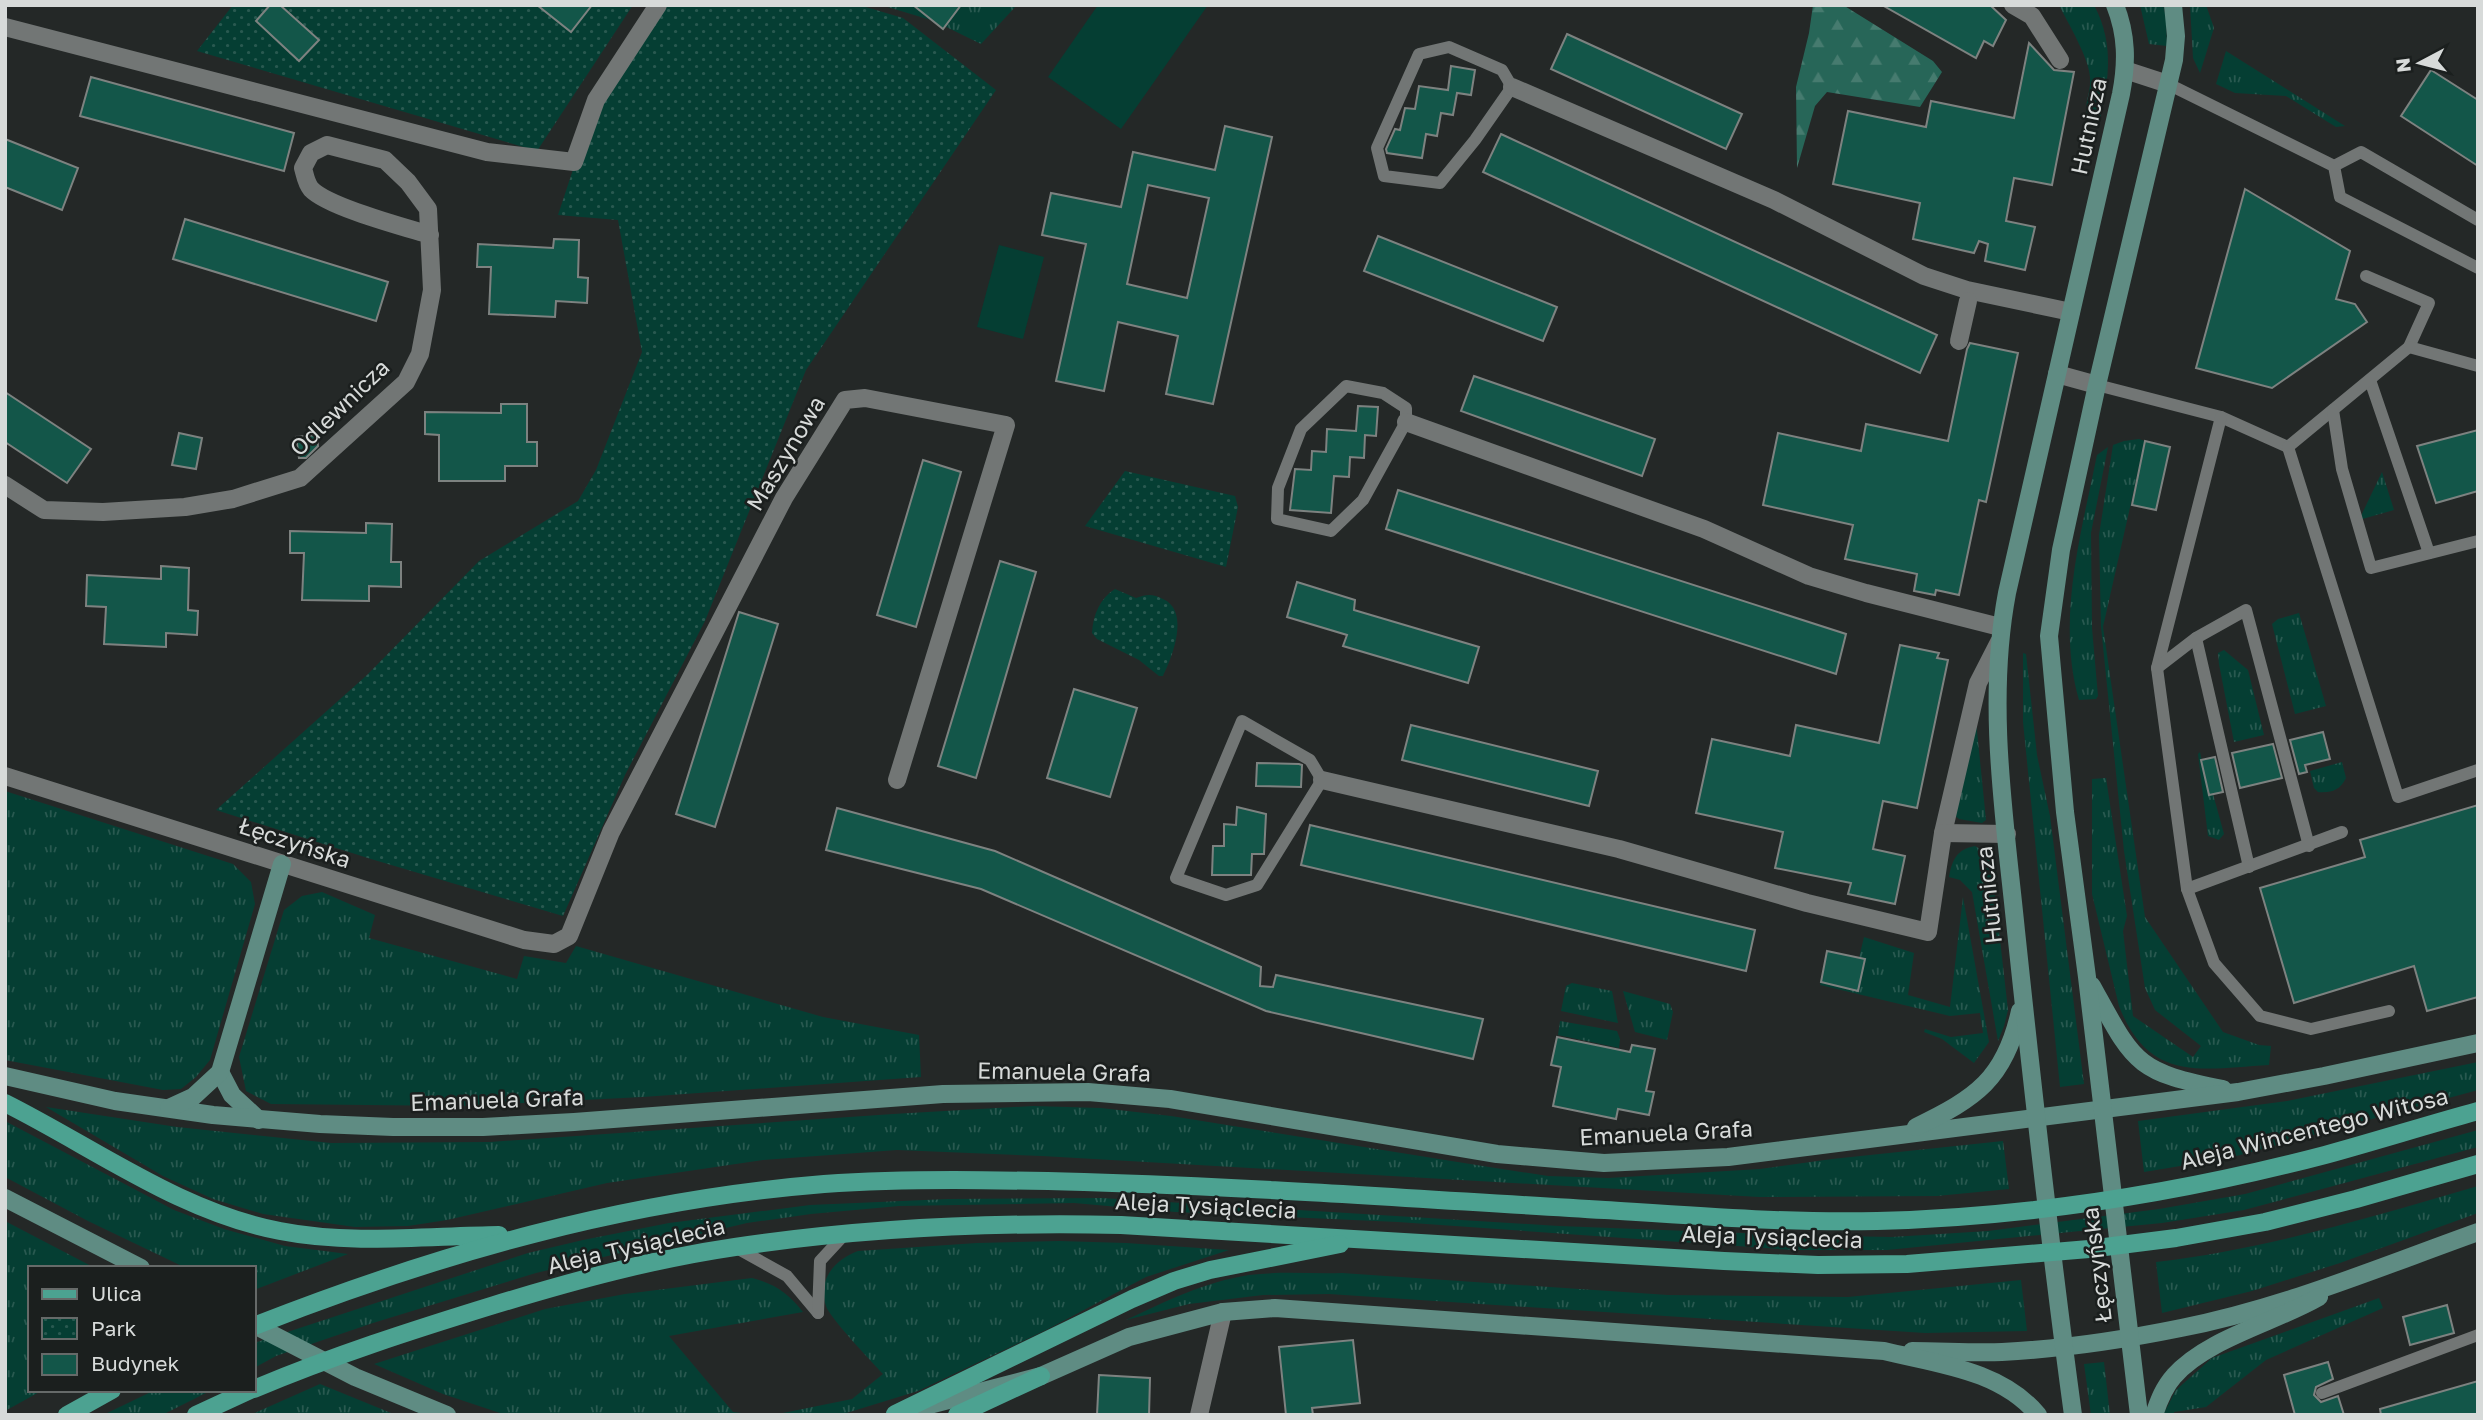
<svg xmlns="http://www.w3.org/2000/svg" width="2483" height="1420" font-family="'Golos Text',sans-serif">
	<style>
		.grass { fill: url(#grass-tufts) }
		.forest { fill: url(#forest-firs) }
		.park { fill: url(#park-dots) }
		.pitch { fill: #053e33 }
		.building { fill: #135649; stroke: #7d8280; stroke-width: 2; fill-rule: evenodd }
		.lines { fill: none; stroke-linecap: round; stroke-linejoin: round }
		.lane { stroke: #727675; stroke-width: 12 }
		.street { stroke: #727675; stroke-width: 18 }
		.secondary { stroke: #5f8c83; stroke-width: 18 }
		.primary { stroke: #4ca291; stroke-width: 18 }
		.labels { text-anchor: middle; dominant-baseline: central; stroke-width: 5; stroke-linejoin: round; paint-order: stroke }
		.street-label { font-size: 23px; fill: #d7dad9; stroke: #1b1f1e }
	</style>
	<defs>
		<pattern id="grass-tufts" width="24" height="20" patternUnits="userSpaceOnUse" patternTransform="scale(1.75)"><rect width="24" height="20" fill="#053e33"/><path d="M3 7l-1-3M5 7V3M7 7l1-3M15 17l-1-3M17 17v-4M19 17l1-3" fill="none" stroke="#295950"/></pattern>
		<pattern id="forest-firs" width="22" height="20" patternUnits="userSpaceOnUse" patternTransform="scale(1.75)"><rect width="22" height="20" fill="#276658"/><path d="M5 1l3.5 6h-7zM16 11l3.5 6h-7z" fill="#467b6f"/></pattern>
		<pattern id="park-dots" width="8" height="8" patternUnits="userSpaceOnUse" patternTransform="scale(1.75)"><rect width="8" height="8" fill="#053e33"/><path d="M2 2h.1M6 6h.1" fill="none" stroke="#295950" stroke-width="1.8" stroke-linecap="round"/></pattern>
	</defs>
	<rect width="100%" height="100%" fill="#242827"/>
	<g class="grass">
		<path d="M 881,5 L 1017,5 L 981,44 L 934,21 Z"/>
		<path d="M 2059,5 L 2094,5 C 2116,46 2108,85 2098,128 C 2076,111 2092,99 2090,77 C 2089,58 2068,23 2059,5 Z"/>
		<path d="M 2140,5 L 2163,5 L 2166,17 L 2167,46 L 2149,44 Z"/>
		<path d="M 2190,5 L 2206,5 L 2214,28 L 2200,73 L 2193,58 Z"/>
		<path d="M 2226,51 L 2345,126 L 2336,127 L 2286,96 L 2235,93 L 2216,84 Z"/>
		<path d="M 2139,439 L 2145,441 L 2103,627 L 2145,917 L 2223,1032 L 2259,1045 L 2271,1046 L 2269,1065 C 2201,1069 2149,1083 2119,1006 L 2092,894 L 2092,779 L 2106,778 L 2127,916 L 2123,931 L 2133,1016 L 2193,1057 L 2201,1046 L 2155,1010 L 2145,988 L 2124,851 L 2101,627 L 2099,535 L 2113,445 L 2124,441 Z"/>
		<path d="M 2108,447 L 2091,533 L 2092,628 L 2098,696 L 2096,699 L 2079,700 C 2056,619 2081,535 2097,455 Z"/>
		<path d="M 2382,472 L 2394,510 L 2359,520 Z"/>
		<path d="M 2299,613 L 2326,706 L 2295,714 L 2272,624 L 2278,619 Z"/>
		<path d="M 2224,650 L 2248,670 L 2264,735 L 2234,742 L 2219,664 L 2218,653 Z"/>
		<path d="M 2023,653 L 2026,654 L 2037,755 L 2050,816 L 2084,1084 L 2060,1087 L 2023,722 Z"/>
		<path d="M 1976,721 L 1986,820 L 1982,823 L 1959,819 L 1954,815 Z"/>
		<path d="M 2200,752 L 2209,795 L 2213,794 L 2224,834 L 2219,840 L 2208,836 L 2198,754 Z"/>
		<path d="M 2342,762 L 2346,778 C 2340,790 2332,793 2318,792 L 2314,788 L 2310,771 Z"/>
		<path d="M 5,791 L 233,864 L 251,882 L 255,904 L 210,1060 L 196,1077 L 181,1089 L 163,1090 L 5,1060 Z"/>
		<path d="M 1975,846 L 1988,854 L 1991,861 L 2008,1010 L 2004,1026 L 1998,1041 L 1972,892 L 1960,880 L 1949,877 C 1952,860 1957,849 1975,846 Z"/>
		<path d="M 322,892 L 375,915 L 369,938 L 517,979 L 524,956 L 566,963 L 576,946 L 823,1017 L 919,1035 L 921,1077 L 643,1097 L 463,1106 L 271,1104 L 246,1091 L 239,1057 L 284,910 L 302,896 Z"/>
		<path d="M 1963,897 L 1989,1042 L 1974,1063 L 1942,1039 L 1924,1032 L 1925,1029 L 1951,1037 L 1983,1033 L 1980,1013 L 1950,1016 L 1820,985 L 1821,982 L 1858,990 L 1865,959 L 1859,958 L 1864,937 L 1914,953 L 1908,995 L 1950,1007 Z"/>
		<path d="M 1572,983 L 1612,991 L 1618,1023 L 1561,1011 L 1566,986 Z"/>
		<path d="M 1623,991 L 1670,1004 L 1673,1012 L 1667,1040 L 1635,1032 Z"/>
		<path d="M 1560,1021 L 1617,1031 L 1620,1039 L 1619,1048 L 1558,1035 Z"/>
		<path d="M 2478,1062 L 2478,1090 L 2229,1158 L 2144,1172 L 2138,1121 L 2287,1101 Z"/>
		<path d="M 1033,1106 L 1101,1108 L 1171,1116 L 1489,1167 L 1548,1176 L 1608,1178 L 1760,1169 L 1832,1159 L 2003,1141 L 2009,1189 L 1937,1196 L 1759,1197 L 1042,1156 L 897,1150 L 763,1160 L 607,1183 L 447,1220 L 408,1226 L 355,1227 L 263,1214 L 213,1199 L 163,1176 L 46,1107 L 177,1127 L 331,1143 L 490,1142 L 893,1114 Z"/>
		<path d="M 5,1121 L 174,1210 L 224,1229 L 285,1246 L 348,1254 L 254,1290 L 254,1268 L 186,1268 L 88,1221 L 5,1177 Z"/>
		<path d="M 2478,1130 L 2478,1147 L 2244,1210 L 2162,1223 L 1887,1250 L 1793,1250 L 1398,1222 L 1175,1212 L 1074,1203 L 899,1206 L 811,1214 L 747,1223 L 536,1273 L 373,1323 L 276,1356 L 254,1368 L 254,1343 L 528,1253 L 583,1240 L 669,1223 L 810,1205 L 948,1199 L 1102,1198 L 1559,1226 L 1791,1235 L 1892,1237 L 1988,1231 L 2159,1209 L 2245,1194 Z"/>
		<path d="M 2478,1186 L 2478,1213 L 2340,1263 L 2252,1291 L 2162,1313 L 2156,1262 C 2267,1249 2371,1217 2478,1186 Z"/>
		<path d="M 5,1221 L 95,1268 L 30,1268 L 30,1390 L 43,1390 L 5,1411 Z"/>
		<path d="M 1059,1241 L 1126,1243 L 1229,1250 L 1146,1277 L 1048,1329 L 918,1391 L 840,1415 L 773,1415 L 852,1399 L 883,1374 C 872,1362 829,1317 826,1306 C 817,1280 835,1259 858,1251 L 977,1243 Z"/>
		<path d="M 1342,1273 L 1668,1295 L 1848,1297 L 2021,1280 L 2027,1331 L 1925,1333 L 1329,1294 L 1263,1295 L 1189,1304 L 1126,1320 C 1166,1301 1205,1282 1249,1275 C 1280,1271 1312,1274 1342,1273 Z"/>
		<path d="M 752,1278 C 775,1284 788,1293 803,1312 L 669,1336 L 733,1412 L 759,1415 L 506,1415 L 443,1394 L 374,1364 L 545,1309 L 625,1294 Z"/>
		<path d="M 2379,1298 L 2383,1308 L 2266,1360 L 2206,1407 L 2174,1412 L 2174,1415 L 2163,1415 L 2176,1390 L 2212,1358 Z"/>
		<path d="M 2104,1362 L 2110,1415 L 2091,1415 L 2084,1364 Z"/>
		<path d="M 320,1384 L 396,1415 L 250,1415 Z"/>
		<path d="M 155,1390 L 212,1390 L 162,1415 L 103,1415 Z"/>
	</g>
	<path class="forest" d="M 1813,5 L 1843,5 L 1933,61 L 1942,72 L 1920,107 L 1827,92 L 1815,106 L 1797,168 L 1796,87 L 1809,33 Z"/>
	<g class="park">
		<path d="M 233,5 L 633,5 L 537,151 L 197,51 Z"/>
		<path d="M 658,5 L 859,5 L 903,18 L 996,90 L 806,370 L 705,621 L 625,775 L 563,916 L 371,859 L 216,810 L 367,675 L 479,561 L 578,501 L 596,470 L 642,352 L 618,220 L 558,215 L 596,100 Z"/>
		<path d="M 1125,471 L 1235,496 L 1238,507 L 1226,567 L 1085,526 Z"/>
		<path d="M 1115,589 L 1136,598 C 1147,594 1153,594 1163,599 C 1190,611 1173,656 1163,676 L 1159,676 L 1139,660 L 1097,639 L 1092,633 C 1093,615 1100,598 1115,589 Z"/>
	</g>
	<g class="pitch">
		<path d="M 1098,5 L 1208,5 L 1121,129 L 1048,77 Z"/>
		<path d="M 999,245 L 1044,257 L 1023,339 L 977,327 Z"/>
	</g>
	<g class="building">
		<path d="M 270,5 L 280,5 L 319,40 L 299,61 L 256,21 Z"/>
		<path d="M 537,5 L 592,5 L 571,32 Z"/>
		<path d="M 913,5 L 961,5 L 943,29 Z"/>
		<path d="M 1882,5 L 1990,5 L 2006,20 L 1993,46 L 1984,41 L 1976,58 Z"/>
		<path d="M 1567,34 L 1742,114 L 1726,149 L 1551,69 Z"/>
		<path d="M 2029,43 L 2054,70 L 2074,72 L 2052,185 L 2014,178 L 2006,221 L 2035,227 L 2025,270 L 1985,261 L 1988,244 L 1979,241 L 1974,253 L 1913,239 L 1920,203 L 1833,184 L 1848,111 L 1926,127 L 1931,101 L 2014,118 Z"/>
		<path d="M 1451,66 L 1475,70 L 1471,95 L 1457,93 L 1453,115 L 1441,113 L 1437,136 L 1426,134 L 1422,158 L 1387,153 L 1386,149 L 1395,129 L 1400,130 L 1405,108 L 1415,109 L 1419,86 L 1448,90 Z"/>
		<path d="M 2431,70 L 2478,100 L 2478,166 L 2401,116 Z"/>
		<path d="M 91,77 L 294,133 L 284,171 L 80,116 Z"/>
		<path d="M 1225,126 L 1272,137 L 1213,404 L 1166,394 L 1178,336 L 1118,322 L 1104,391 L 1056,381 L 1086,244 L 1042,235 L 1051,193 L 1121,207 L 1133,152 L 1215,170 ZM 1148,185 L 1209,198 L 1187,298 L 1127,284 Z"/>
		<path d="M 1501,134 L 1937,335 L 1920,373 L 1483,172 Z"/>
		<path d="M 5,139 L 78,168 L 62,210 L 5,187 Z"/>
		<path d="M 2245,189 L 2350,251 L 2336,299 L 2355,304 L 2367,322 L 2272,388 L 2196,368 Z"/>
		<path d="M 185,219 L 388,282 L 376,321 L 173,259 Z"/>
		<path d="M 1378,236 L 1557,307 L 1543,341 L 1364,271 Z"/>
		<path d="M 554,239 L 579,240 L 578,277 L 588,278 L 587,303 L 556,301 L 555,317 L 489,314 L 491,267 L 477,267 L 478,244 L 553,248 Z"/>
		<path d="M 1970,343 L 2018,353 L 1986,502 L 1979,500 L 1959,595 L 1936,590 L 1935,595 L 1914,591 L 1917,574 L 1845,559 L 1853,525 L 1763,505 L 1778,433 L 1861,451 L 1866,424 L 1948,441 L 1967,349 Z"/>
		<path d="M 1474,376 L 1655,439 L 1642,476 L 1461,411 Z"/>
		<path d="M 5,392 L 91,449 L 67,483 L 5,442 Z"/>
		<path d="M 501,404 L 527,404 L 527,442 L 537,442 L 537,466 L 505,466 L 505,481 L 439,481 L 439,435 L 425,434 L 425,412 L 501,413 Z"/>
		<path d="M 1358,406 L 1378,407 L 1376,436 L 1365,435 L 1364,458 L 1350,457 L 1349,477 L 1334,476 L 1331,513 L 1290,510 L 1295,469 L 1311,470 L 1312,451 L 1326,452 L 1327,429 L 1356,431 Z"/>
		<path d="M 2478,430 L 2478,491 L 2436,503 L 2417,446 Z"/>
		<path d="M 179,433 L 202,438 L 196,469 L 172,465 Z"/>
		<path d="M 317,435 L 318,446 L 306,458 L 299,458 L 296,437 Z"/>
		<path d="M 2145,441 L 2170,447 L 2156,510 L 2132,505 Z"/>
		<path d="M 923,460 L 961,472 L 916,627 L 877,615 Z"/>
		<path d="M 1398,490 L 1846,634 L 1836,674 L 1386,529 Z"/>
		<path d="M 366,523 L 392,524 L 391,562 L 401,562 L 401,587 L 369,586 L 369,601 L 302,600 L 304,553 L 290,553 L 290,531 L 366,533 Z"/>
		<path d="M 1000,561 L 1036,572 L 976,778 L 938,766 Z"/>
		<path d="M 161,566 L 189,568 L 188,610 L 198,611 L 197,635 L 166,633 L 166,647 L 104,644 L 106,607 L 86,606 L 87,575 L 161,579 Z"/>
		<path d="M 1297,582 L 1355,600 L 1354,610 L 1479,647 L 1468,683 L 1343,646 L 1347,635 L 1287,617 Z"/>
		<path d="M 739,612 L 778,624 L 715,827 L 676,814 Z"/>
		<path d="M 1900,645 L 1939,653 L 1937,658 L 1948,660 L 1917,808 L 1883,801 L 1873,849 L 1905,856 L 1895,904 L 1848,894 L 1851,883 L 1775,868 L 1783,832 L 1696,813 L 1712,739 L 1790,756 L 1796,725 L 1879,743 Z"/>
		<path d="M 1074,689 L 1137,708 L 1110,797 L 1047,778 Z"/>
		<path d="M 1411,725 L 1598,771 L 1589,806 L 1402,760 Z"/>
		<path d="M 2323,732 L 2330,759 L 2305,765 L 2307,772 L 2299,774 L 2290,740 Z"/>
		<path d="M 2273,744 L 2282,778 L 2240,788 L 2232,753 Z"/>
		<path d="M 2215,757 L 2223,792 L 2209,795 L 2201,760 Z"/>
		<path d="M 1257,763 L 1299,764 L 1302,765 L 1301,787 L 1256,786 Z"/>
		<path d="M 2478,805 L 2478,997 L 2427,1011 L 2414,966 L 2294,1003 L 2260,888 L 2365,857 L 2360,840 Z"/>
		<path d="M 1237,807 L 1266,814 L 1264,854 L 1252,854 L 1251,875 L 1212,875 L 1213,846 L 1224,846 L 1224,824 L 1236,825 Z"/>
		<path d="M 837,808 L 995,851 L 1261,967 L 1260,986 L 1273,987 L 1276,975 L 1483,1019 L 1473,1059 L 1266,1011 L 981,889 L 826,850 Z"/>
		<path d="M 1310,825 L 1755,930 L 1746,971 L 1301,865 Z"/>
		<path d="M 1827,951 L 1865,959 L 1858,991 L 1821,982 Z"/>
		<path d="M 1557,1037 L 1630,1052 L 1632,1045 L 1655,1049 L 1646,1091 L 1654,1092 L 1649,1115 L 1618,1109 L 1616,1119 L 1553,1106 L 1561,1067 L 1551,1065 Z"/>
		<path d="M 2447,1305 L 2454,1333 L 2410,1345 L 2403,1317 Z"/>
		<path d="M 1353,1340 L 1360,1403 L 1312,1408 L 1313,1415 L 1286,1415 L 1279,1347 Z"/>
		<path d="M 2328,1362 L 2333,1379 L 2316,1387 L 2314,1395 L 2321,1402 L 2338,1396 L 2344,1415 L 2295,1415 L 2284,1375 Z"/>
		<path d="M 1099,1375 L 1150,1378 L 1149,1415 L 1097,1415 Z"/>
		<path d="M 2478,1381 L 2478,1415 L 2381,1415 L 2380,1409 Z"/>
	</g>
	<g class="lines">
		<g class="lane">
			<path d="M 1449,47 L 1502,70 L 1512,87 L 1475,140 L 1440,183 L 1384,176 L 1377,148 L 1419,54 Z"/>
			<path d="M 2168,84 L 2334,166 L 2340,197 L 2478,268"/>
			<path d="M 2334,166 L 2361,152 L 2478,220"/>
			<path d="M 2366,276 L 2429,303 L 2409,347"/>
			<path d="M 2370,380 L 2429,553"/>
			<path d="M 2097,385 L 2221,417 L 2288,447 L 2409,347 L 2478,366"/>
			<path d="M 1346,386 L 1383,393 L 1406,408 L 1406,422 L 1363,500 L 1331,531 L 1277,519 L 1278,488 L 1301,429 Z"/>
			<path d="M 2333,410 L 2342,469 L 2371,568 L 2478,541"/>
			<path d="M 2221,417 L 2157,668 L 2187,889 L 2214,963 L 2260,1016 L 2311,1029 L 2389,1011"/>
			<path d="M 2288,447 L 2398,797 L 2478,770"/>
			<path d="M 2196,638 L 2249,867"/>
			<path d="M 2157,668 L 2196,638 L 2246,610 L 2309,846"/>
			<path d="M 1242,721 L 1310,760 L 1322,780 L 1257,885 L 1226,895 L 1176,878 Z"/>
			<path d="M 2187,889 L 2342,832"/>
			<path d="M 735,1247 L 787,1276 L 818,1313"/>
			<path d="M 818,1313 L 820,1261 L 844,1235"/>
			<path d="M 2322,1393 L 2478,1335"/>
		</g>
		<g class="street">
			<path d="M 2013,5 L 2032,16 L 2060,60"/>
			<path d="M 5,27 L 487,152 L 574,162 L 596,100 L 658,5"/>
			<path d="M 2125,70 L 2168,84"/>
			<path d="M 1512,87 L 1774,200 L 1924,276 L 1967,290 L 2071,312"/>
			<path d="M 1959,341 L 1968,301"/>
			<path d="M 2057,374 L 2097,385"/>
			<path d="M 1406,422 L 1704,529 L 1809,576 L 1866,593 L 2000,627"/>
			<path d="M 5,485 L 44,510 L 103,512 L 185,507 L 233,499 L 300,478 L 406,382 L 420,354 L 432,290 L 428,209 L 408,182 L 385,160 L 327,145 L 311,153 L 303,168 C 305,175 306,183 311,189 C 328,207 404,227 430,235"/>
			<path d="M 5,776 L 524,940 L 554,944 L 569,936 L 611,832 L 784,498 L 845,400 L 865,398 L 1006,425 L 897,780"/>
			<path d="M 1322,780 L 1619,849 L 1807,903 L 1928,932 L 1943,833 L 1978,683 L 1999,642"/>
			<path d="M 1943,833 L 2007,834"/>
			<path d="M 1199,1415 L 1223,1312"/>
		</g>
		<g class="secondary">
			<path d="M 2092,986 C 2134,1062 2134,1072 2223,1089"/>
			<path d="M 220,1072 L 232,1095 L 259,1120"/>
			<path d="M 5,1076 L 115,1101 L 213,1115 L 320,1124 L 393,1127 L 483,1127 L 574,1122 L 943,1094 L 1088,1092 L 1170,1099 L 1497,1154 L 1604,1163 L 1728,1157 L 2238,1092 L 2324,1076 L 2478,1043"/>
			<path d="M 169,1108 L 193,1097 L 220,1072 L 282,864"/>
			<path d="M 1916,1127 C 1976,1098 2005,1079 2020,1011"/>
			<path d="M 5,1198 L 141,1268"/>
			<path d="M 254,1325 L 355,1377 L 447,1415"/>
			<path d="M 1912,1351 C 1942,1351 1972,1353 2002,1352 C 2061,1349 2122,1340 2181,1328 C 2283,1308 2380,1267 2478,1232"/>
			<path d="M 914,1409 L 1041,1376 L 1129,1337 L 1223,1312 L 1275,1308 L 1884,1351 C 1937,1364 2001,1370 2038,1415"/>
			<path d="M 2073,1415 C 2051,1254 2033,1092 2016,931 C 2005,820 1986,704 2007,593 L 2121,94 C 2127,63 2127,35 2115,5"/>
			<path d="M 2139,1415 L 2087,977 L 2065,812 L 2049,636 L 2061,550 L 2097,385 L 2174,60 L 2176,36 L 2173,5"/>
			<path d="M 2154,1415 C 2159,1400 2164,1387 2174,1376 C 2206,1339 2276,1322 2319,1297"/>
		</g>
		<g class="primary">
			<path d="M 5,1103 C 95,1148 180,1212 280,1231 C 351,1245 427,1236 499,1235"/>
			<path d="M 254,1326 C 437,1254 626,1200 824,1184 C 910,1178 998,1180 1084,1182 C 1258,1187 1432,1200 1605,1210 C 1696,1216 1787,1223 1877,1221 C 2028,1217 2180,1193 2325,1155 C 2376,1141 2427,1125 2478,1111"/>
			<path d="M 254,1389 C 332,1356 413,1330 494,1305 C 573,1281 653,1259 735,1247 C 863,1228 992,1222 1121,1225 L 1724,1261 L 1818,1265 L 1907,1264 L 2089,1249 L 2176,1238 L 2265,1222 L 2356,1199 L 2478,1164"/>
			<path d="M 895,1414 L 1132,1299 L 1174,1281 L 1210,1270 L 1340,1244"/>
			<path d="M 67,1415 L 112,1390"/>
			<path d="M 196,1415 L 250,1390"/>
			<path d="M 957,1415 L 1041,1376"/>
		</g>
	</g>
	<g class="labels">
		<g class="street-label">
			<text transform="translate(2088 126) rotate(-78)">Hutnicza</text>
			<text transform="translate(339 407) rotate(-44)">Odlewnicza</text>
			<text transform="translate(785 453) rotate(-59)">Maszynowa</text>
			<text transform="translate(295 842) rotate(18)">Łęczyńska</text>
			<text transform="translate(1988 895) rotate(-96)">Hutnicza</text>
			<text transform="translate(1064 1071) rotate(1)">Emanuela Grafa</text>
			<text transform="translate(497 1099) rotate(-2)">Emanuela Grafa</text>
			<text transform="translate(2314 1128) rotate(-14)">Aleja Wincentego Witosa</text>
			<text transform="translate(1666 1132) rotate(-3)">Emanuela Grafa</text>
			<text transform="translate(1206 1205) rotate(3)">Aleja Tysiąclecia</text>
			<text transform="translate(1772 1236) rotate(2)">Aleja Tysiąclecia</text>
			<text transform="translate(636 1245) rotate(-13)">Aleja Tysiąclecia</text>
			<text transform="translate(2096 1265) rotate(-97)">Łęczyńska</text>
		</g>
	</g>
	<rect width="2483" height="1420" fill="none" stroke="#d7dad9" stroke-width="14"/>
	<rect x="28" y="1266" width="228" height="126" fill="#1b1f1e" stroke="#666a69" stroke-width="2"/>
	<rect x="42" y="1289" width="35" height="10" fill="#4ca291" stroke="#666a69" stroke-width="2"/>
	<text x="91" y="1301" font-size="21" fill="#d7dad9">Ulica</text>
	<rect x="42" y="1318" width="35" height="21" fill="url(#park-dots)" stroke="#666a69" stroke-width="2"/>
	<text x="91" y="1336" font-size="21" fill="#d7dad9">Park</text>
	<rect x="42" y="1354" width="35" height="21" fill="#135649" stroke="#666a69" stroke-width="2"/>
	<text x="91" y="1371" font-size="21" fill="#d7dad9">Budynek</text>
	<g transform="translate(2420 63) rotate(263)" stroke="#1b1f1e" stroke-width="5" paint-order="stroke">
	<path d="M0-5L12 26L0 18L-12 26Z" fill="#d7dad9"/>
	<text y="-10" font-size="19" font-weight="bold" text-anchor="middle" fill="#d7dad9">N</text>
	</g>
</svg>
